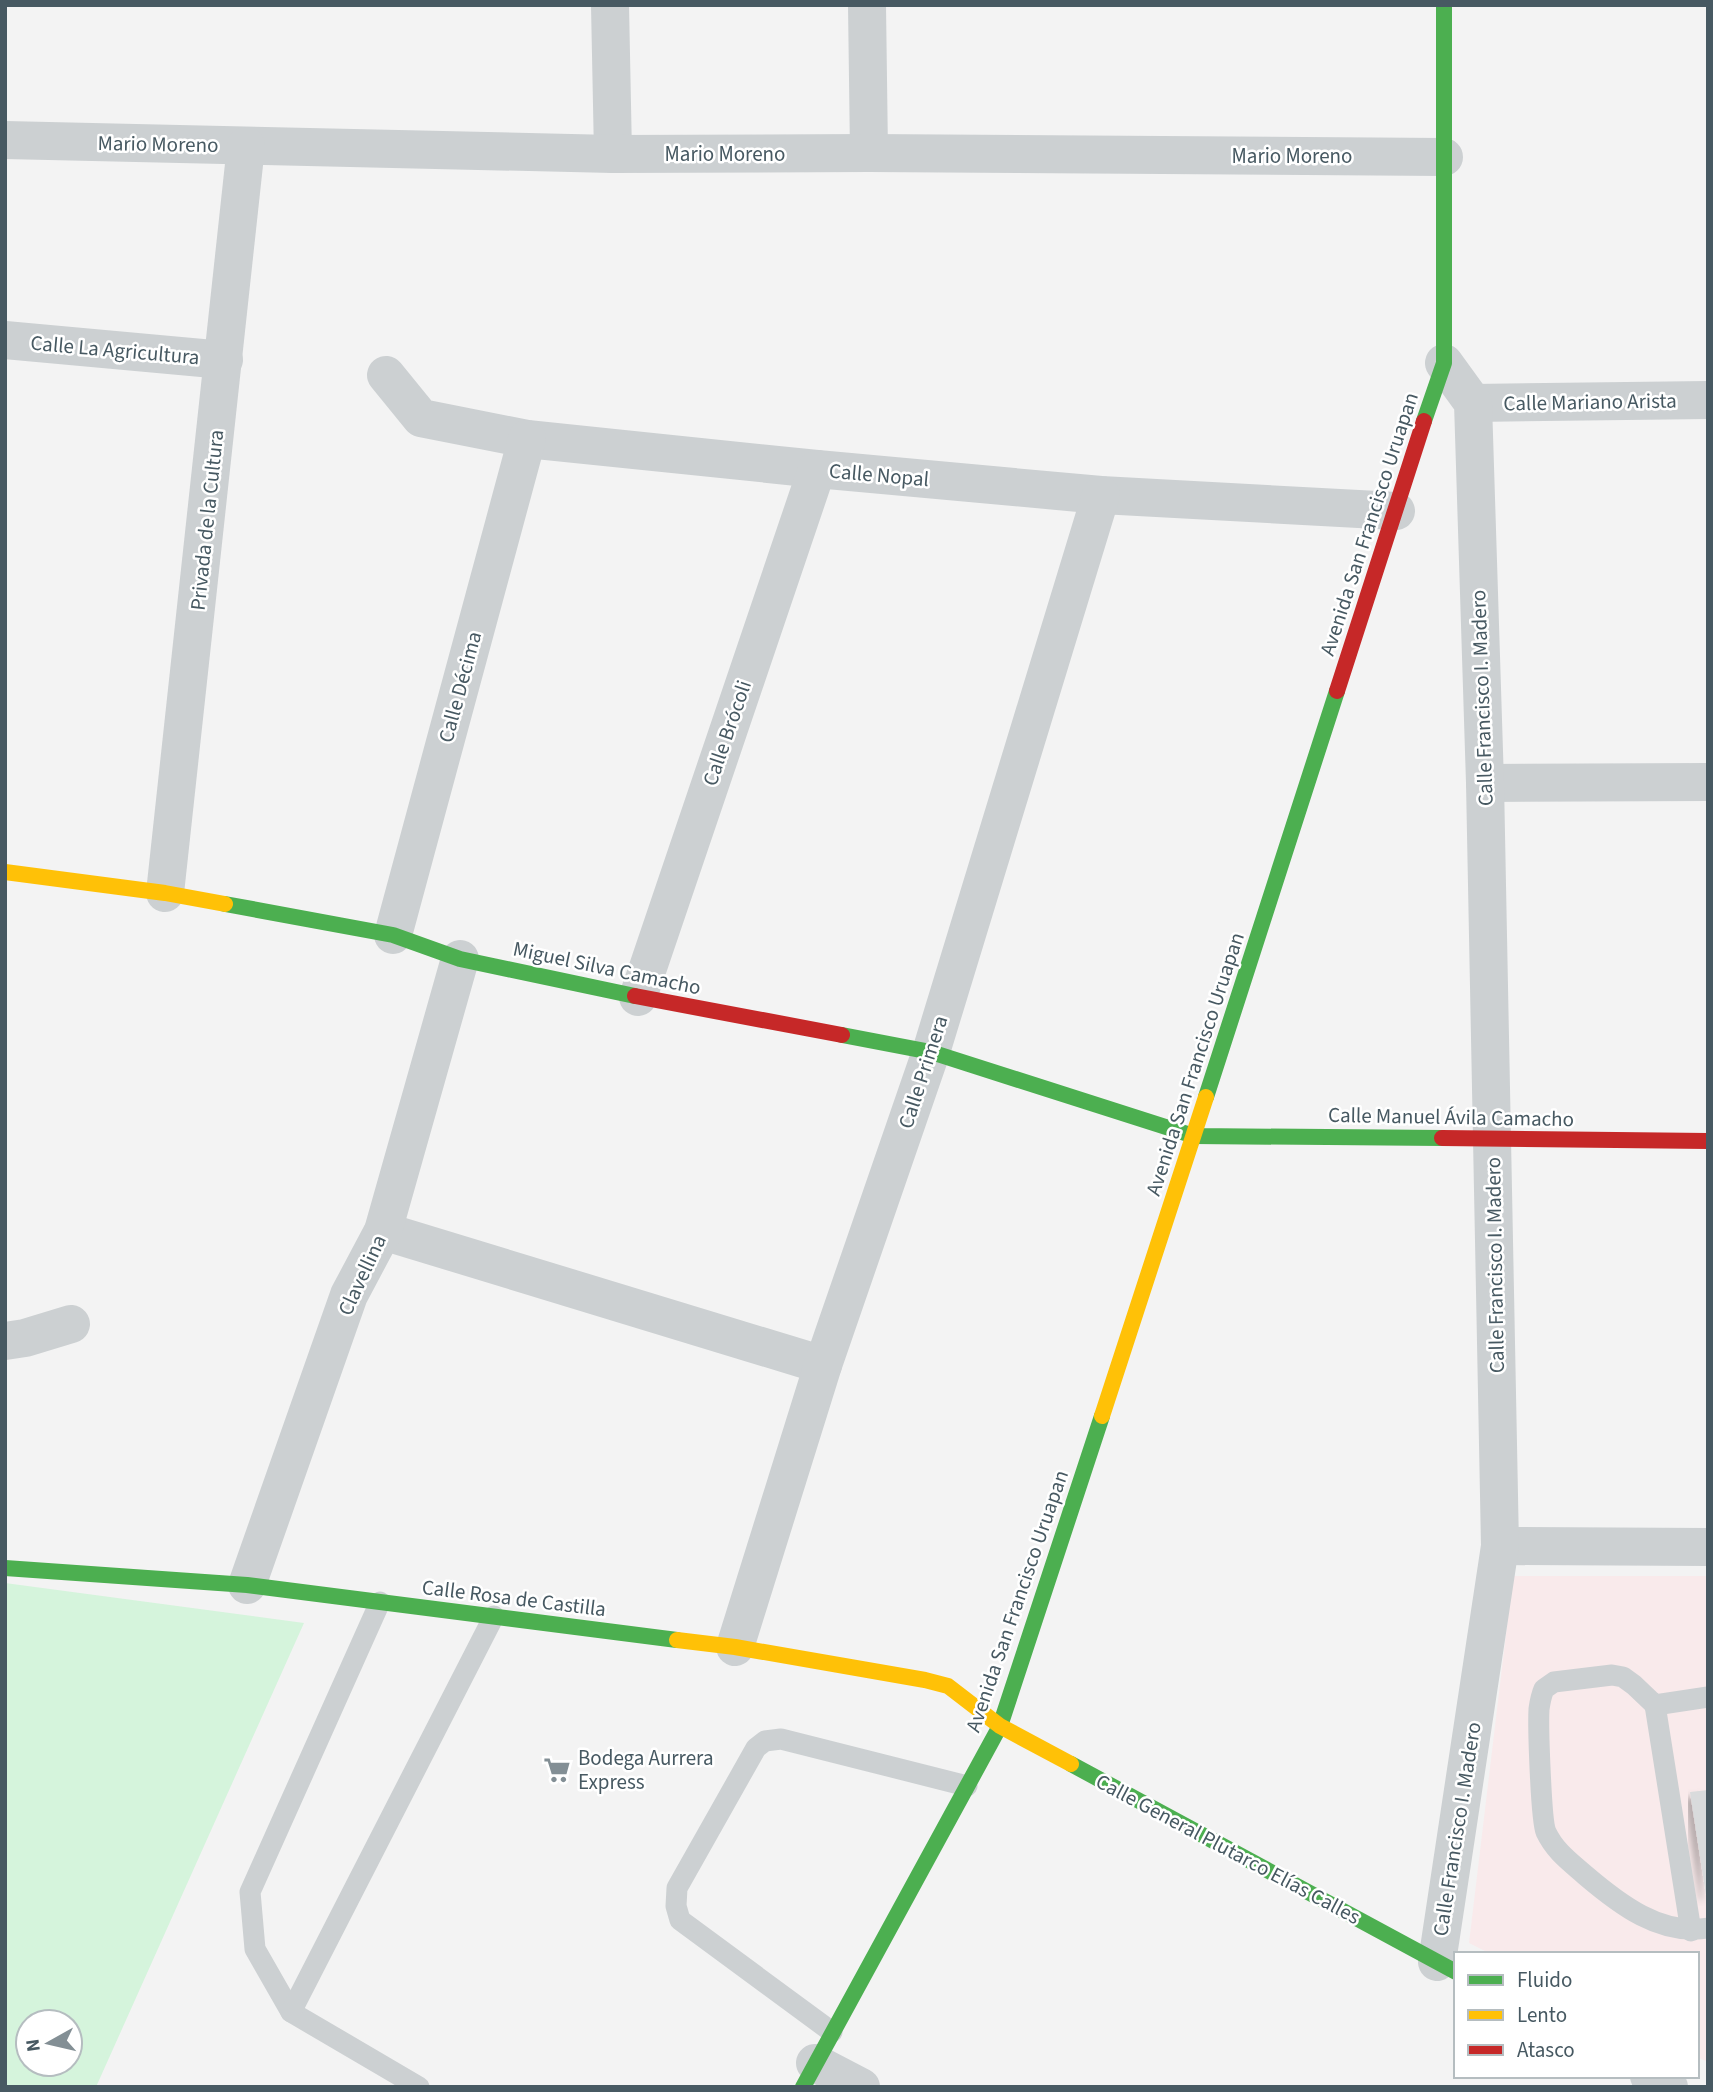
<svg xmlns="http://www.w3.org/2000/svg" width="1713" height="2092" font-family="'Source Sans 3',sans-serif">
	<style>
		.medical { fill: #f9eaeb }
		.green { fill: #d5f4dc; fill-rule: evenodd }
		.building { fill: #d9dbdc; filter: url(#shadow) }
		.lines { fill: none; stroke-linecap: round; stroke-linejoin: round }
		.lane { stroke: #ccd0d2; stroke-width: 21 }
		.street { stroke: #ccd0d2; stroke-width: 38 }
		.fast { stroke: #4caf50; stroke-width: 16 }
		.slow { stroke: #ffc107; stroke-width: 16 }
		.jam { stroke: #c62828; stroke-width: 16 }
		.labels { text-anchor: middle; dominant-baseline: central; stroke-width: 5; stroke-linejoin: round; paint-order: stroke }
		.street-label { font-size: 21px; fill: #475962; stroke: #fff }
		.poi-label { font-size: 21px; fill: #475962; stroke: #fff; text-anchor: start }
	</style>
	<defs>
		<filter id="shadow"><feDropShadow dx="-6" dy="6" stdDeviation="3.5" flood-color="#0004"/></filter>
	</defs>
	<rect width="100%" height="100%" fill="#f3f3f3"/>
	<path class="medical" d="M 1513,1576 L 1708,1576 L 1708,2062 L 1697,2057 L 1697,1954 L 1491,1954 L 1469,1943 Z"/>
	<path class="green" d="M 5,1583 L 304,1623 L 96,2087 L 5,2087 ZM 28,2022 L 70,2022 L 70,2064 L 28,2064 Z"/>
	<path class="building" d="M 1708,1790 L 1708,1895 L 1706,1895 L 1690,1792 Z"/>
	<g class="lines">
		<g class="lane">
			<path d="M 380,1602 L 250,1892 L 255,1949 L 291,2012 L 419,2087"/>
			<path d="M 1708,1697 L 1655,1705 L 1634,1685 L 1623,1677 L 1612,1675 L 1554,1682 L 1544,1689 C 1541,1696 1540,1702 1539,1709 C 1538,1726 1541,1821 1546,1832 C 1555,1851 1569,1861 1585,1875 C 1619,1904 1660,1936 1708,1928"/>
			<path d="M 1655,1705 L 1691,1931"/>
			<path d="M 291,2012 L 494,1616"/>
			<path d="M 832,2032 L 680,1920 L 676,1906 L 677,1888 L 756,1748 L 765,1741 L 781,1739 L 967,1786"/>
		</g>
		<g class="street">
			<path d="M 610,5 L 613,154"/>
			<path d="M 867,5 L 869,153"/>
			<path d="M 5,140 L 613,154 L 869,153 L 1444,157"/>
			<path d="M 5,340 L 224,360"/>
			<path d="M 386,375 L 421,418 L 527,439 L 817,469 L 1101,495 L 1396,511"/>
			<path d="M 1473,403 L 1708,400"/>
			<path d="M 1485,783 L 1708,782"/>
			<path d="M 165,893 L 246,146"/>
			<path d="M 393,935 L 527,439"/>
			<path d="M 638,997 L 817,469"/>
			<path d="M 383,1231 L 823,1365"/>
			<path d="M 5,1341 L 25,1338 L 71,1324"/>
			<path d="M 1500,1546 L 1708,1547"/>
			<path d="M 247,1585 L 349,1295 L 383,1231 L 460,959"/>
			<path d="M 735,1647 L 823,1365 L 931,1052 L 1101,495"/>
			<path d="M 1437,1962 L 1500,1546 L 1485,783 L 1473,403 L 1444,363"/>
			<path d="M 815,2063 L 861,2087"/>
			<path d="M 1649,2076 L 1669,2087"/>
		</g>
		<g class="fast">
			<path d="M 1424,421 L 1444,363 L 1444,5"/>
			<path d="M 225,904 L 393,935 L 460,959 L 635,996"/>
			<path d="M 842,1035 L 931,1052 L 1194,1136 L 1442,1138"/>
			<path d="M 1206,1097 L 1337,691"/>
			<path d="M 5,1568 L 247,1585 L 677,1640"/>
			<path d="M 1071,1764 L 1456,1972"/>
			<path d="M 803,2087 L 1000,1726 L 1102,1416"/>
		</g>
		<g class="slow">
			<path d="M 5,872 L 165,893 L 225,904"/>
			<path d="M 1102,1416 L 1206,1097"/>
			<path d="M 677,1640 L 735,1647 L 925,1680 L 948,1686 L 1000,1726 L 1071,1764"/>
		</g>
		<g class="jam">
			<path d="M 1337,691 L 1424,421"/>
			<path d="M 635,996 L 842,1035"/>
			<path d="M 1442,1138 L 1708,1141"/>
		</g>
	</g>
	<defs>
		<g id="supermarket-bare" transform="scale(2.1)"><path d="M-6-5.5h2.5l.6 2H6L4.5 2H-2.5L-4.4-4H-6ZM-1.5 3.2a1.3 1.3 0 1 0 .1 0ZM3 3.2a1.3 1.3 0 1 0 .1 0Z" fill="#838f95" stroke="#fff" stroke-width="2.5" paint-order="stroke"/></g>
	</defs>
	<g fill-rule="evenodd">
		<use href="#supermarket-bare" x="557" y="1770"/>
	</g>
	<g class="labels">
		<g class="street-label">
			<text transform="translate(158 144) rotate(1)">Mario Moreno</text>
			<text x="725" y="154">Mario Moreno</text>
			<text x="1292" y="156">Mario Moreno</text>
			<text transform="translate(115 350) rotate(5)">Calle La Agricultura</text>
			<text transform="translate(1590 402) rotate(-1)">Calle Mariano Arista</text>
			<text transform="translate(879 475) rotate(5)">Calle Nopal</text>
			<text transform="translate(207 520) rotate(-84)">Privada de la Cultura</text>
			<text transform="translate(1369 524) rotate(-72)">Avenida San Francisco Uruapan</text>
			<text transform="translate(460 687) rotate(-75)">Calle Décima</text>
			<text transform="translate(1482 698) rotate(-92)">Calle Francisco I. Madero</text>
			<text transform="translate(727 733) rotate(-71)">Calle Brócoli</text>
			<text transform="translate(607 968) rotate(12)">Miguel Silva Camacho</text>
			<text transform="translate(1195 1064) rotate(-72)">Avenida San Francisco Uruapan</text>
			<text transform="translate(923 1072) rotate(-72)">Calle Primera</text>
			<text transform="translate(1451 1117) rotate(1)">Calle Manuel Ávila Camacho</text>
			<text transform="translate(1495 1265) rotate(-91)">Calle Francisco I. Madero</text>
			<text transform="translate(362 1275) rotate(-65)">Clavellina</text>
			<text transform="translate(514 1598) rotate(7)">Calle Rosa de Castilla</text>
			<text transform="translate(1017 1601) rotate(-71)">Avenida San Francisco Uruapan</text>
			<text transform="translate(1457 1829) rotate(-81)">Calle Francisco I. Madero</text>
			<text transform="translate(1228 1849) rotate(28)">Calle General Plutarco Elías Calles</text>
		</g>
		<g class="poi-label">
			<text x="578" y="1758">Bodega Aurrera<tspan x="578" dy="24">Express</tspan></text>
		</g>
	</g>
	<rect width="1713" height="2092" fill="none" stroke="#475962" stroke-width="14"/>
	<rect x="1454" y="1952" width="245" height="126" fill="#ffffff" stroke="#b5bdc0" stroke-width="2"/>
	<rect x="1468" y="1975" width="35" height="10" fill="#4caf50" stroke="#b5bdc0" stroke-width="2"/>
	<text x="1517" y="1987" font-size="21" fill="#475962">Fluido</text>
	<rect x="1468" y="2010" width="35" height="10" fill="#ffc107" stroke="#b5bdc0" stroke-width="2"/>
	<text x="1517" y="2022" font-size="21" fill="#475962">Lento</text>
	<rect x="1468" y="2045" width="35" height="10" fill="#c62828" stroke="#b5bdc0" stroke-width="2"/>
	<text x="1517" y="2057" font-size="21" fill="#475962">Atasco</text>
	<g transform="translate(49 2043) rotate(262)"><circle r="33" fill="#ffffff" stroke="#b5bdc0" stroke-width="2"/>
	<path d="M0-5L12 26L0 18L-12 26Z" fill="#838f95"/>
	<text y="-10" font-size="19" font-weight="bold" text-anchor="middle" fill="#475962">N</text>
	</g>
</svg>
